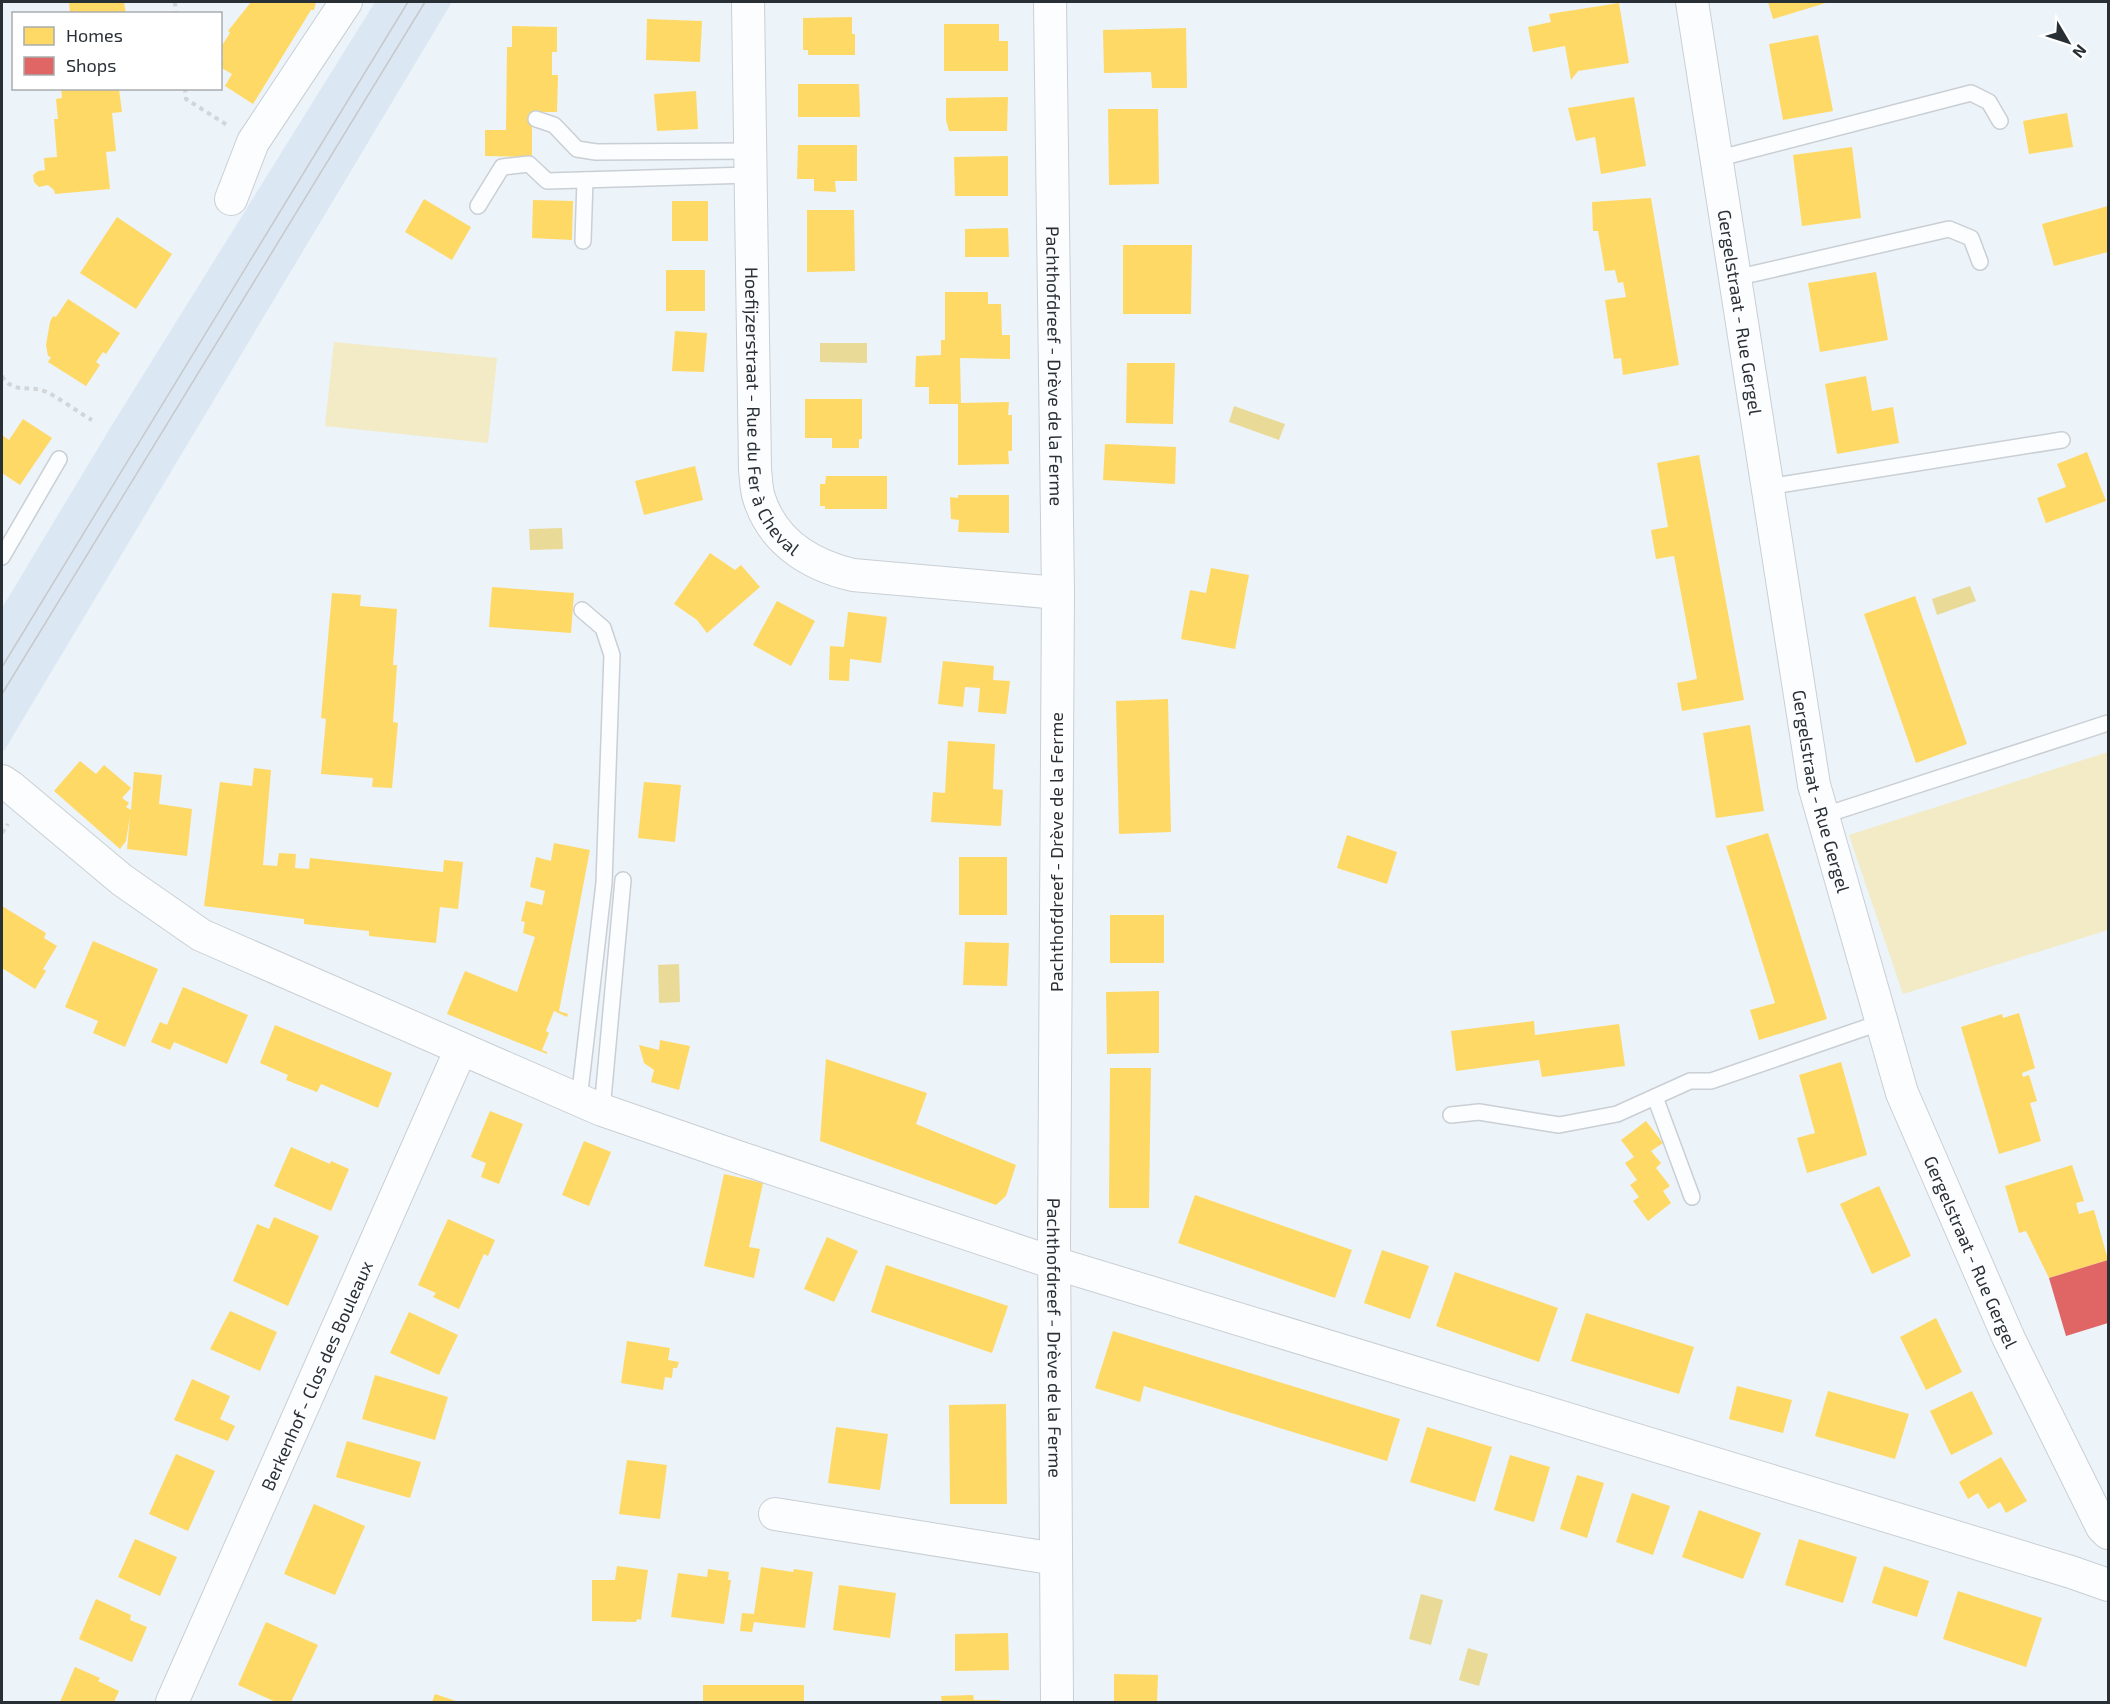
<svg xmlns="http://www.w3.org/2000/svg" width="2110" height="1704" font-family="'Exo 2',sans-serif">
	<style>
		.built { fill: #dbe8f3 }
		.green { fill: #f2ebc5 }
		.water { fill: #e9da98 }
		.homes { fill: #ffd966 }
		.shops { fill: #e06666 }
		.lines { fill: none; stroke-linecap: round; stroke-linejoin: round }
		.lane-casing { stroke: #c9cfd4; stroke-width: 18 }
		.street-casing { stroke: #c9cfd4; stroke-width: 34 }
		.path { stroke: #d3d6d8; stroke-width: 4; stroke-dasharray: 4.5 4.5; stroke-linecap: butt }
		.lane { stroke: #fcfdfe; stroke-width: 15 }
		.street { stroke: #fcfdfe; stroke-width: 32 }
		.tram { stroke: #c7c8ca; stroke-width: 1.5 }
		.labels { text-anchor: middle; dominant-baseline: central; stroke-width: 6; stroke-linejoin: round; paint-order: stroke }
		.street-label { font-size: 18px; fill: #293035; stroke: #fff }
	</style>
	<rect width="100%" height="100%" fill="#ecf3f9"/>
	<path class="built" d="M 375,2 L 452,2 L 4,751 L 2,749 L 2,608 L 112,425 Z"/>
	<g class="green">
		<path d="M 334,342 L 497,358 L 488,443 L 325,426 Z"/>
		<path d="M 2108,752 L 2108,930 L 1903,994 L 1849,835 Z"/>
	</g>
	<g class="water">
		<path d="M 820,343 L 867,343 L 867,363 L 820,362 Z"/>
		<path d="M 1234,406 L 1285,424 L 1279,440 L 1229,422 Z"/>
		<path d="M 562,528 L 563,549 L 530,550 L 529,529 Z"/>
		<path d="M 1970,586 L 1976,601 L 1937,615 L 1932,599 Z"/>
		<path d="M 679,964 L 680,1002 L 659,1003 L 658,965 Z"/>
		<path d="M 1421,1594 L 1443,1600 L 1431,1645 L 1409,1639 Z"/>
		<path d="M 1468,1648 L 1488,1654 L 1479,1686 L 1459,1680 Z"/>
	</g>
	<g class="homes">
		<path d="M 69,2 L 124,2 L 126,14 L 70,14 Z"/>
		<path d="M 251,2 L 316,2 L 314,10 L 311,10 L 253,104 L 225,86 L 232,74 L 220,67 L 223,57 L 221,47 L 230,33 L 228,31 Z"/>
		<path d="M 1768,2 L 1829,2 L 1773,19 Z"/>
		<path d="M 1619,3 L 1629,63 L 1578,71 L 1571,80 L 1565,46 L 1533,52 L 1528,27 L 1551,22 L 1549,14 Z"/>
		<path d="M 852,17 L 852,34 L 855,34 L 855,55 L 808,55 L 808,50 L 803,50 L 803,18 Z"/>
		<path d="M 647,19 L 702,21 L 700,62 L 646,60 Z"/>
		<path d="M 944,24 L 999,24 L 999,41 L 1008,41 L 1008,71 L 944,71 Z"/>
		<path d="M 512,26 L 557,27 L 557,52 L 552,52 L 552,75 L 558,75 L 557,112 L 532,112 L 532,157 L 485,156 L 485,130 L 506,130 L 507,47 L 512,47 Z"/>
		<path d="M 1186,28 L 1187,88 L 1152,88 L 1151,72 L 1104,73 L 1103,30 Z"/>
		<path d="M 1818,35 L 1833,111 L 1783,120 L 1769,44 Z"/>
		<path d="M 798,84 L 859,84 L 860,117 L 798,117 Z"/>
		<path d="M 61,88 L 119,89 L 122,112 L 112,113 L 116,151 L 106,152 L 110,189 L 55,194 L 54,190 L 48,185 L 39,187 L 34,182 L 33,175 L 38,171 L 45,170 L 44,158 L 57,157 L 54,119 L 58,119 L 56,99 L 62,98 Z"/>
		<path d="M 696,91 L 698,129 L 657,131 L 654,94 Z"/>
		<path d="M 1008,97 L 1007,131 L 949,131 L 946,120 L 946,98 Z"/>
		<path d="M 1634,97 L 1646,166 L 1601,174 L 1595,137 L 1576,141 L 1568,108 Z"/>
		<path d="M 1108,109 L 1158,109 L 1159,184 L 1109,185 Z"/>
		<path d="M 2067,113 L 2073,147 L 2029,154 L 2023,121 Z"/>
		<path d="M 798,145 L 857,145 L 857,181 L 835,181 L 836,192 L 814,191 L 814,179 L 797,179 Z"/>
		<path d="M 1852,147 L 1861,218 L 1802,226 L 1793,155 Z"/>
		<path d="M 1008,156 L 1008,196 L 955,196 L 954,157 Z"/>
		<path d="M 1651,198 L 1679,365 L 1623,375 L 1621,358 L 1614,359 L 1605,300 L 1626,297 L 1623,282 L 1618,283 L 1615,270 L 1605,271 L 1598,231 L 1593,231 L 1592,202 Z"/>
		<path d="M 424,199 L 471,227 L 452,260 L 405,232 Z"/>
		<path d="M 533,200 L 573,201 L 572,240 L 532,238 Z"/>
		<rect x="672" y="201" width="36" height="40"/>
		<path d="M 2108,206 L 2108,252 L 2054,266 L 2042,224 Z"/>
		<path d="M 807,210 L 854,210 L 855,271 L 807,272 Z"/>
		<path d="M 117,217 L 172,254 L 136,309 L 80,273 Z"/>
		<path d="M 1008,228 L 1009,257 L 965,257 L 965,229 Z"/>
		<path d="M 1123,245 L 1192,245 L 1191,314 L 1123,314 Z"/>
		<rect x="666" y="270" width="39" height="41"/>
		<path d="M 1876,272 L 1888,340 L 1820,352 L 1808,283 Z"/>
		<path d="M 945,292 L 988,292 L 988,304 L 1001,304 L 1002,335 L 1010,335 L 1010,359 L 960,358 L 961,403 L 1009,402 L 1008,415 L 1012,415 L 1012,451 L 1008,451 L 1009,464 L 958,465 L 958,404 L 929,404 L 929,387 L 915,387 L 916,356 L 941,355 L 941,340 L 945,340 Z"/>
		<path d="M 68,299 L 120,333 L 106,354 L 103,352 L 96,362 L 100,365 L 86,386 L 48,362 L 51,357 L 48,356 L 46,345 L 50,322 L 53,316 L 56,317 Z"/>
		<path d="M 675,331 L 707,333 L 704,372 L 672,371 Z"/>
		<path d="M 1127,363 L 1175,363 L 1173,424 L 1126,423 Z"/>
		<path d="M 1866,376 L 1872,411 L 1893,407 L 1899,443 L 1837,454 L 1825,384 Z"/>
		<path d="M 805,399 L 862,399 L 862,439 L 859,439 L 859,448 L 832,448 L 832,438 L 805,438 Z"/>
		<path d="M 23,419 L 52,438 L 20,485 L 2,473 L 2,435 L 9,440 Z"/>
		<path d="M 1105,444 L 1176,447 L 1175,484 L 1103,480 Z"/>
		<path d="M 2087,452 L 2106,501 L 2046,523 L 2037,498 L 2066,487 L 2057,464 Z"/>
		<path d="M 1699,455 L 1744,700 L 1682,711 L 1677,683 L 1697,679 L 1674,556 L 1656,559 L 1651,530 L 1668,527 L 1657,463 Z"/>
		<path d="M 695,466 L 703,500 L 644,515 L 635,481 Z"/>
		<path d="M 826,476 L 887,476 L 887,509 L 825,509 L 825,506 L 820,506 L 820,484 L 825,484 Z"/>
		<path d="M 958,495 L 1009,495 L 1009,533 L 958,532 L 959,520 L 951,519 L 950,497 L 958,498 Z"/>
		<path d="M 710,553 L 735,570 L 741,565 L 760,587 L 707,633 L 697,620 L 674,604 Z"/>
		<path d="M 1211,568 L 1249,575 L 1235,649 L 1181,639 L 1190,590 L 1206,593 Z"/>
		<path d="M 492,587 L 574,593 L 571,633 L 489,627 Z"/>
		<path d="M 332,593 L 361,595 L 360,606 L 397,609 L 393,665 L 397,665 L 393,722 L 398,723 L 392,788 L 372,787 L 373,778 L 321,774 L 326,719 L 321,718 Z"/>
		<path d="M 1915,596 L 1967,744 L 1916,763 L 1864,614 Z"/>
		<path d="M 777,601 L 815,621 L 791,666 L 753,645 Z"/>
		<path d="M 848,612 L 887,617 L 881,663 L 850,659 L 849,681 L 829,680 L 830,646 L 844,647 Z"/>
		<path d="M 943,661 L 994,666 L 993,680 L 1010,681 L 1006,714 L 978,712 L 980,688 L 965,687 L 963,707 L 938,704 Z"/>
		<path d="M 1168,699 L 1171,832 L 1119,834 L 1116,701 Z"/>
		<path d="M 1750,725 L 1764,811 L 1716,818 L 1703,733 Z"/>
		<path d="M 948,741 L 995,744 L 993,789 L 1003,790 L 1001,826 L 931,822 L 933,792 L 945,793 Z"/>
		<path d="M 80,761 L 96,774 L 104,765 L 131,788 L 122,798 L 129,803 L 126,807 L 131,810 L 134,772 L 162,775 L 159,804 L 192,809 L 187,856 L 127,849 L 130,816 L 126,841 L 120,849 L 54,791 Z"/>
		<path d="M 254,768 L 271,770 L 263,865 L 277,866 L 279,853 L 296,854 L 295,868 L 309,869 L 310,858 L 443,872 L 444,860 L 463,862 L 458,909 L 440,907 L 436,943 L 369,936 L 369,931 L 304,924 L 304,919 L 204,906 L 220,782 L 252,786 Z"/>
		<path d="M 644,782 L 681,785 L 675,842 L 638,838 Z"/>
		<path d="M 1768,833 L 1827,1019 L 1759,1040 L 1750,1010 L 1775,1003 L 1726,846 Z"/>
		<path d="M 1347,835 L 1397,852 L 1387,884 L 1337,868 Z"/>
		<path d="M 554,843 L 590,850 L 559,1011 L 568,1014 L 567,1017 L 554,1011 L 546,1031 L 549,1033 L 542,1050 L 547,1052 L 547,1054 L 447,1014 L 465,971 L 517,992 L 535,937 L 523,933 L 525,922 L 521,921 L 526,901 L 542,905 L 545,891 L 530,887 L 536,857 L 551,861 Z"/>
		<rect x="959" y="857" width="48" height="58"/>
		<path d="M 2,906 L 46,933 L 44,938 L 57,946 L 43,969 L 46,971 L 35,989 L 2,968 Z"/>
		<rect x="1110" y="915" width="54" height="48"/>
		<path d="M 93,941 L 158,969 L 125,1047 L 93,1033 L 98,1021 L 65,1007 Z"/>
		<path d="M 965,942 L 1009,943 L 1007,986 L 963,985 Z"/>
		<path d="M 183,987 L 248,1015 L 227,1064 L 174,1042 L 170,1050 L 151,1042 L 160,1022 L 167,1025 Z"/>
		<path d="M 1159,991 L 1159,1053 L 1107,1054 L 1106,992 Z"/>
		<path d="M 2019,1013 L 2035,1068 L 2022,1073 L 2023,1077 L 2029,1075 L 2037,1101 L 2030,1103 L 2041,1141 L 1999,1154 L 1961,1027 L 2002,1014 L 2003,1018 Z"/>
		<path d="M 1534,1021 L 1535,1035 L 1619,1024 L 1625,1066 L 1542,1077 L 1539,1060 L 1456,1071 L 1451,1031 Z"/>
		<path d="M 275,1025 L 392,1073 L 378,1108 L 321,1084 L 317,1092 L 286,1080 L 288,1075 L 260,1063 Z"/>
		<path d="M 660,1040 L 690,1046 L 679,1090 L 651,1082 L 654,1070 L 644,1063 L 639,1045 L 659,1050 Z"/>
		<path d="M 826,1059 L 927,1093 L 916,1124 L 1016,1165 L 1006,1196 L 996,1205 L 820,1141 Z"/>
		<path d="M 1841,1062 L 1867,1155 L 1807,1173 L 1797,1138 L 1815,1133 L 1799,1075 Z"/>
		<path d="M 1110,1068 L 1151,1068 L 1149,1208 L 1109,1208 Z"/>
		<path d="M 490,1111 L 523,1124 L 499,1184 L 481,1177 L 486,1163 L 471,1157 Z"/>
		<path d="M 1646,1121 L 1663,1143 L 1651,1151 L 1661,1163 L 1656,1168 L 1670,1186 L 1663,1191 L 1671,1203 L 1648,1221 L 1633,1201 L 1639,1197 L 1630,1185 L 1637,1180 L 1625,1163 L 1634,1157 L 1621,1140 Z"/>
		<path d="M 584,1141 L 611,1152 L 589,1206 L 562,1195 Z"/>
		<path d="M 291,1147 L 330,1164 L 331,1161 L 349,1169 L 331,1211 L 274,1186 Z"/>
		<path d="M 2072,1165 L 2084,1201 L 2076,1203 L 2079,1214 L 2094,1210 L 2108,1260 L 2049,1278 L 2026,1231 L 2019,1233 L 2005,1186 Z"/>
		<path d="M 724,1174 L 763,1183 L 749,1247 L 760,1249 L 754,1278 L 704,1266 Z"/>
		<path d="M 1879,1186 L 1911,1256 L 1872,1274 L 1840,1204 Z"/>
		<path d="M 1195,1195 L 1352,1250 L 1335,1298 L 1178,1243 Z"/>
		<path d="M 274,1217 L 319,1236 L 288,1306 L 233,1281 L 257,1224 L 269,1229 Z"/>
		<path d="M 448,1219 L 495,1240 L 488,1256 L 484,1254 L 459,1309 L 433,1297 L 436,1293 L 418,1285 Z"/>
		<path d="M 827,1237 L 858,1251 L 834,1302 L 804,1289 Z"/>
		<path d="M 1382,1250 L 1429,1266 L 1410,1319 L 1364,1303 Z"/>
		<path d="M 886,1265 L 1008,1306 L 992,1353 L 871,1312 Z"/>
		<path d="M 1455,1272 L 1558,1308 L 1539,1362 L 1436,1326 Z"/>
		<path d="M 230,1311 L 277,1332 L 260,1371 L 210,1349 Z"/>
		<path d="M 409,1312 L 458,1335 L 439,1375 L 390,1353 Z"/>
		<path d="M 1586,1313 L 1694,1347 L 1679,1394 L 1571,1361 Z"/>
		<path d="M 1936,1318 L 1962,1372 L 1926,1390 L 1900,1337 Z"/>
		<path d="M 1113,1331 L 1400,1419 L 1387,1461 L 1144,1386 L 1140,1402 L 1095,1388 Z"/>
		<path d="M 627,1341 L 670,1348 L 668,1360 L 679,1362 L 677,1368 L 673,1368 L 672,1378 L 665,1377 L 663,1390 L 621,1383 Z"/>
		<path d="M 375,1375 L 448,1397 L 435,1440 L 362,1419 Z"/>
		<path d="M 192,1379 L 230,1396 L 220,1419 L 235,1426 L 228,1441 L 174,1420 Z"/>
		<path d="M 1737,1386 L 1792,1400 L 1783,1433 L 1729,1419 Z"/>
		<path d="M 1828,1391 L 1909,1414 L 1895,1459 L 1815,1436 Z"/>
		<path d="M 1972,1391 L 1993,1434 L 1951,1455 L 1930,1411 Z"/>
		<path d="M 1006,1404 L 1007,1504 L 950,1504 L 949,1405 Z"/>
		<path d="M 836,1427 L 888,1434 L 880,1490 L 828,1483 Z"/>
		<path d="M 1427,1427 L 1492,1447 L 1475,1502 L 1410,1482 Z"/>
		<path d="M 347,1441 L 421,1462 L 410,1498 L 336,1477 Z"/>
		<path d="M 176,1454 L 215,1471 L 188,1531 L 149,1514 Z"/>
		<path d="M 1510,1455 L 1550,1467 L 1534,1522 L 1494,1510 Z"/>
		<path d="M 2001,1457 L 2027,1501 L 2006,1513 L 2000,1502 L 1988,1509 L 1978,1493 L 1968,1499 L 1959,1482 Z"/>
		<path d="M 627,1460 L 667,1465 L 660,1519 L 619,1514 Z"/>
		<path d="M 1577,1475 L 1604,1483 L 1587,1538 L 1560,1529 Z"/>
		<path d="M 1632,1493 L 1670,1506 L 1653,1555 L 1616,1542 Z"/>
		<path d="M 314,1504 L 365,1526 L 335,1595 L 284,1574 Z"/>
		<path d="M 1699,1510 L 1761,1533 L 1743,1579 L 1682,1557 Z"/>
		<path d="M 135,1539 L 177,1557 L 160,1596 L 118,1577 Z"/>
		<path d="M 1799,1539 L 1857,1557 L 1843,1603 L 1785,1585 Z"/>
		<path d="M 617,1566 L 648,1570 L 641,1620 L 637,1619 L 636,1622 L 592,1621 L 592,1580 L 615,1580 Z"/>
		<path d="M 1884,1566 L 1929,1581 L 1917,1617 L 1872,1603 Z"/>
		<path d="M 761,1567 L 793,1572 L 794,1569 L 813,1572 L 805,1628 L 754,1622 L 752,1632 L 740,1631 L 742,1613 L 754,1614 Z"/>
		<path d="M 708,1569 L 729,1572 L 728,1580 L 731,1580 L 724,1624 L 671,1617 L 678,1573 L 707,1577 Z"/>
		<path d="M 839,1585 L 896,1593 L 890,1638 L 833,1630 Z"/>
		<path d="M 1958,1591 L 2042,1618 L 2026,1667 L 1943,1639 Z"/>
		<path d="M 96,1599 L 131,1615 L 130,1620 L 147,1627 L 132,1662 L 79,1639 Z"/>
		<path d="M 266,1622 L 318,1645 L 291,1702 L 276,1702 L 238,1685 Z"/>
		<path d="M 1008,1633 L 1009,1670 L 955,1671 L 955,1634 Z"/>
		<path d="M 75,1667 L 100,1678 L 98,1681 L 119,1691 L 114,1702 L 60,1702 Z"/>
		<path d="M 1114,1674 L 1158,1675 L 1157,1702 L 1114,1702 Z"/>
		<rect x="703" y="1685" width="101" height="17"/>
		<path d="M 435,1694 L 459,1702 L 432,1702 Z"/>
		<path d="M 973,1695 L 974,1700 L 1000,1700 L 1000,1702 L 942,1702 L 941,1696 Z"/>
	</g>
	<path class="shops" d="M 2108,1260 L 2108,1323 L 2066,1336 L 2049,1278 Z"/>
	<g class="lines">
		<g class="lane-casing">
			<g id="lane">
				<path d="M 536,119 L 554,125 L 577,149 L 596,152 L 751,151"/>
				<path d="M 1716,159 L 1971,93 L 1989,102 L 2000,121"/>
				<path d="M 478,206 L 502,167 L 529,164 L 547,181 L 750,175"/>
				<path d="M 583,241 L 585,180"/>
				<path d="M 1735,278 L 1949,229 L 1971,238 L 1980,262"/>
				<path d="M 1767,487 L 2062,440"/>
				<path d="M 2,557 L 59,459"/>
				<path d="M 1822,816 L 2108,723"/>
				<path d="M 1655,1097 L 1692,1197"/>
				<path d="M 579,1100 L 604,883 L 612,655 L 603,628 L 582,610"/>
				<path d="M 602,1110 L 623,880"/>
				<path d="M 1451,1115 L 1479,1112 L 1559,1125 L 1617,1114 L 1690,1081 L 1711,1081 L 1882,1022"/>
			</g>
		</g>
		<g class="street-casing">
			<g id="street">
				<path id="s1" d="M 748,2 L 755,469 C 756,478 756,489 759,498 C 773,542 810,565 853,575 L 1058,593"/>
				<path id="s2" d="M 1050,2 L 1058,593 L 1054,1241 L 1057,1702"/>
				<path id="s3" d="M 1692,2 L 1814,785 L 1902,1093 L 2009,1339 L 2102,1527 L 2108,1533"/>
				<path d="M 231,199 L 253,142 L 346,2"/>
				<path d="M 2,781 L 11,787 L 122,880 L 201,935 L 602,1110 L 744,1159 L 1054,1263 L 2071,1572 L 2108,1585"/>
				<path d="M 775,1514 L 1056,1559"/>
				<path id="s4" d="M 172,1702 L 461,1049"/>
			</g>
		</g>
		<g class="path">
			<path d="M 175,2 L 176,14"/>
			<path d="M 185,88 L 186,99 L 227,125"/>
			<path d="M 2,376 C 13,393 25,386 41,390 C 53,393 79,413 92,420"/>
			<path d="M 2,833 L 8,824"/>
		</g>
		<use href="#lane" class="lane"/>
		<use href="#street" class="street"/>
		<g class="tram">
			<path d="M 2,667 L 408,2"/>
			<path d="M 2,694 L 425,2"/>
		</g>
	</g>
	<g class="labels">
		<g class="street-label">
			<text stroke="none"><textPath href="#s3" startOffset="314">Gergelstraat - Rue Gergel</textPath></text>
			<text stroke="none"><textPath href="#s2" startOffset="364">Pachthofdreef - Drève de la Ferme</textPath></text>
			<text stroke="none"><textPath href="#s1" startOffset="414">Hoefijzerstraat - Rue du Fer à Cheval</textPath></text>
			<text stroke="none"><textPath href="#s3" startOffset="800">Gergelstraat - Rue Gergel</textPath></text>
			<text transform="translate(1056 852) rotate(-90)">Pachthofdreef - Drève de la Ferme</text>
			<text stroke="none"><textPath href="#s3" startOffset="1286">Gergelstraat - Rue Gergel</textPath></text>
			<text stroke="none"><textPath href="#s2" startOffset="1336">Pachthofdreef - Drève de la Ferme</textPath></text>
			<text stroke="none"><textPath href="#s4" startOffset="357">Berkenhof - Clos des Bouleaux</textPath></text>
		</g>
	</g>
	<rect width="2110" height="1704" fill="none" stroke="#293035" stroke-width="6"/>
	<rect x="12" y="12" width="210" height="78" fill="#ffffff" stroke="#a9acae" stroke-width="1.5"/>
	<rect x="24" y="27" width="30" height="18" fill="#ffd966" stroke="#a9acae" stroke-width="1.5"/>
	<text x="66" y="42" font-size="18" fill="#293035">Homes</text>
	<rect x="24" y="57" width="30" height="18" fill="#e06666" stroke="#a9acae" stroke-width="1.5"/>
	<text x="66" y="72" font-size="18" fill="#293035">Shops</text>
	<g transform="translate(2068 42) rotate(129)" stroke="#ffffff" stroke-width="4.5" paint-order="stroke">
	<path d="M0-4.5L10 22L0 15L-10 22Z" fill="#293035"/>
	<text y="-9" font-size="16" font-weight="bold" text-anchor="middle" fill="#293035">N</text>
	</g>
</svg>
